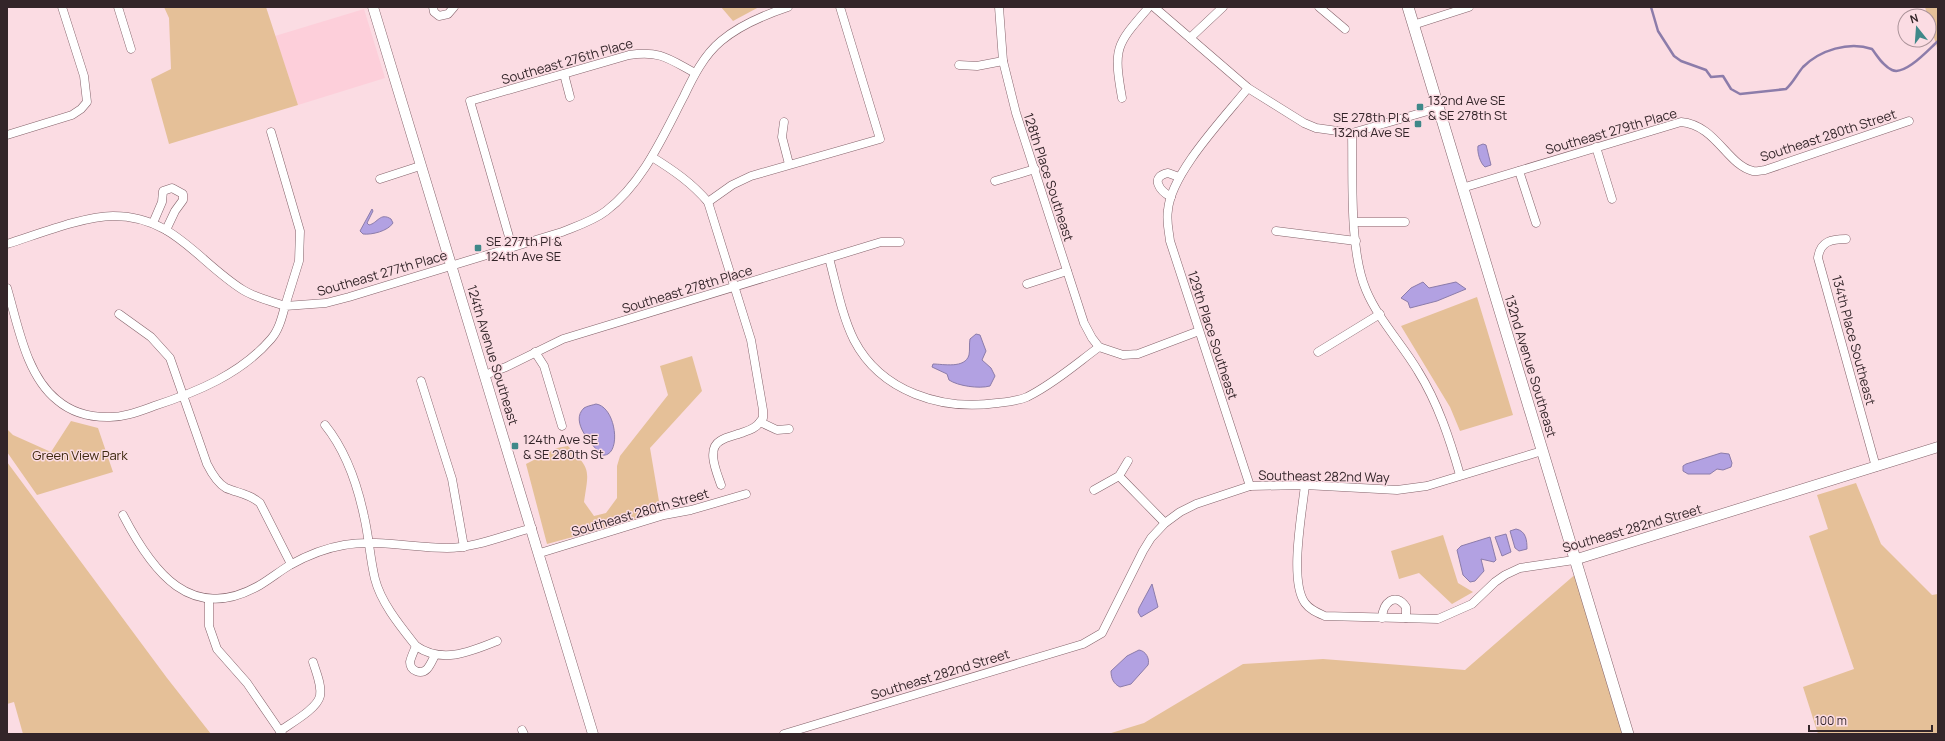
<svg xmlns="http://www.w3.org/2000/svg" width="1945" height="741" font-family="Manrope,sans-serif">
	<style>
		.built { fill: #fdcfda }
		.green { fill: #e5c098 }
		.water { fill: #b2a1e2; stroke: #8c7caa }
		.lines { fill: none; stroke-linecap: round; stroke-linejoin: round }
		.stream { stroke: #8c7caa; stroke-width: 2.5 }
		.minor-casing { stroke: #84636b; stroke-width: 9 }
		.tertiary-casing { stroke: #84636b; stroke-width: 11 }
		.secondary-casing { stroke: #84636b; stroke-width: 12 }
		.minor { stroke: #fff; stroke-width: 8 }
		.tertiary { stroke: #fff; stroke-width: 10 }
		.secondary { stroke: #fff; stroke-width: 11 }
		.poi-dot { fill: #3f8889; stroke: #fbdce3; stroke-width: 1.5 }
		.labels { text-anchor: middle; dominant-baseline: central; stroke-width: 3; stroke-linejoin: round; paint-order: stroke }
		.street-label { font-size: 13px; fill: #332529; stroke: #fbdce3 }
		.poi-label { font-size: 13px; fill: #332529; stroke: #fbdce3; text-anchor: start }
		.park-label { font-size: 13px; fill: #3d280f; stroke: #fbdce3 }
	</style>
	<rect width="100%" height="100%" fill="#fbdce3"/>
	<path class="built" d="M 364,9 L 385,78 L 298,105 L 275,36 Z"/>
	<g class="green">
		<path d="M 164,7 L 266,7 L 298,105 L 169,144 L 151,79 L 171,69 L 169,18 Z"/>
		<path d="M 721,7 L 759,7 L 733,21 Z"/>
		<path d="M 1925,7 L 1938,7 L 1938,51 Z"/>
		<path d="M 1477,297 L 1513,415 L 1460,431 L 1450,407 L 1401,326 Z"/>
		<path d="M 692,356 L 702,391 L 650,448 L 661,513 L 547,544 L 526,464 L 557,448 L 568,446 C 591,470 589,469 584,502 L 594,516 L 606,513 L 617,498 L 617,466 L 620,456 L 668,395 L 660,366 Z"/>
		<path d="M 71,421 L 98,428 L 113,472 L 37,495 L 7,452 L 7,429 L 13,435 L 51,452 Z"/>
		<path d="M 7,462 L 167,678 L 211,734 L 23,734 L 14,702 L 7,704 Z"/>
		<path d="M 1856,483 L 1881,544 L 1932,595 L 1938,594 L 1938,734 L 1818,734 L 1803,687 L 1854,669 L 1809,536 L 1828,529 L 1817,495 Z"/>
		<path d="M 1443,535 L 1458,583 L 1473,592 L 1452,604 L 1419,573 L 1399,579 L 1391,551 Z"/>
		<path d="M 1578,572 L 1628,734 L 1108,734 L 1144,723 L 1243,664 L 1323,659 L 1465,670 Z"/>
	</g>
	<g class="water">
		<path d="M 1483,144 L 1486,145 L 1491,165 L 1485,167 C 1480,163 1477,152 1478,146 Z"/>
		<path d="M 372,209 L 373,211 L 367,223 L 369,225 C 378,223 380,212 391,219 L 393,223 C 388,231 372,235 363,234 L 360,231 Z"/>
		<path d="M 1423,282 L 1429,288 L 1456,282 L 1466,289 L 1437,301 L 1410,308 L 1408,302 L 1401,298 L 1411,288 Z"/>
		<path d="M 976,334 L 980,335 L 986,351 L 982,360 L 991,368 L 995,376 L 990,386 C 979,389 958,386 949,380 L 947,374 L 932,367 L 933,364 C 943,364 965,369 969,355 C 970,350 969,344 970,339 Z"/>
		<path d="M 596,404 C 617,407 622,458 602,455 C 593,446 569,422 584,408 C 587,406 593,405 596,404 Z"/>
		<path d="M 1721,453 L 1729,454 L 1732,463 L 1731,467 L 1723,470 L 1717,469 L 1710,474 L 1688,474 L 1683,471 L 1683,466 L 1686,464 Z"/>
		<path d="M 1516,529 C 1526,531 1527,540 1527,549 L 1519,551 L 1515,548 L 1510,531 Z"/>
		<path d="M 1506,534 L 1511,552 L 1502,556 L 1495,537 Z"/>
		<path d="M 1490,537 L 1496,560 L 1494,562 L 1481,559 L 1484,571 L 1475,581 L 1470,582 L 1463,575 L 1457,550 L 1461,546 Z"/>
		<path d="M 1152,584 L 1158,607 L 1141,617 L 1138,612 L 1139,608 Z"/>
		<path d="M 1139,650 C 1146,651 1150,659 1148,665 L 1131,684 L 1120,687 C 1114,684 1111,679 1111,671 L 1127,656 Z"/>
	</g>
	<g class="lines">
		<path class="stream" d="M 1651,7 L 1658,31 L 1674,56 L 1681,61 L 1706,70 L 1711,77 L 1723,76 L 1731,89 L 1740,94 L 1786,89 C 1793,83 1797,74 1803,67 C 1820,50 1849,41 1872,49 C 1878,57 1883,66 1892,70 C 1905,76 1928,50 1938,41"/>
		<g class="minor-casing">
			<g id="minor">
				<path d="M 118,7 L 131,49"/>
				<path d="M 433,7 L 434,12 L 439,16 L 448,14 L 454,7"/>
				<path d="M 999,7 L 1003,61 L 1016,113 L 1084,323 L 1092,338 L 1099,347"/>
				<path d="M 1154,7 L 1248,88 L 1304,123 L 1316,128 L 1352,133 L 1438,108"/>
				<path d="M 1319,7 L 1345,29"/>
				<path d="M 1413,25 L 1469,7"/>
				<path d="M 1190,38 L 1223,7"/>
				<path d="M 959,65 L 977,66 L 1003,61"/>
				<path d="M 564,74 L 570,97"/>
				<path d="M 1248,88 C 1224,118 1171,173 1168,210 C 1166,221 1169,231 1170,241 L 1250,486"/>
				<path d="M 1122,98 C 1113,47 1116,45 1149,7"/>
				<path d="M 784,122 L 782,137 L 789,164"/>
				<path d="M 1352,133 C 1353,177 1349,250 1366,290 C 1378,319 1402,344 1418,371 C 1438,403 1450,440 1460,475"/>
				<path d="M 7,135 L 72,115 L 81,109 L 87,102 L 84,76 L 62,7"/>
				<path d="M 1596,147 L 1612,199"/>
				<path d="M 652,157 C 673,170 692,183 708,202 L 751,340 L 763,410 L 763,418 L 760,422"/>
				<path d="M 1519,171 L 1536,223"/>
				<path d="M 380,179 L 420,166"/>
				<path d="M 995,181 L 1035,169"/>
				<path d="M 1462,188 L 1681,122 C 1716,125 1727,165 1753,171 C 1756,172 1762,170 1765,170 L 1909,121"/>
				<path d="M 1171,197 C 1160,191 1149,177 1168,173 L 1179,177"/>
				<path d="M 708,202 L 732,185 L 751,176 L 880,139 L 840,7"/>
				<path d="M 1354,222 L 1405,222"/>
				<path d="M 153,223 L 162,202 L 163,191 L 172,188 L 183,194 L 183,200 L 175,211 L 166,230"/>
				<path d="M 1276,231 L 1356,241"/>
				<path d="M 1846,239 C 1832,239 1820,241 1818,258 L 1876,467"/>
				<path d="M 7,244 C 36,235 84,216 113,216 C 174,216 197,261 243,290 C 256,298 271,301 285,306 L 299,261 L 300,231 L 271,132"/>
				<path d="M 512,247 L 470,101 L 629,55 C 660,50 669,59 695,73"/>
				<path d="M 829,258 C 836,284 842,316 854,340 C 881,392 942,411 997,403 C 1006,402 1018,401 1027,397 C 1053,384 1076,364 1099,347 L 1123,355 L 1138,354 L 1199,331"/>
				<path d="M 1027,284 L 1067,271"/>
				<path d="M 7,288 C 18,325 26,375 57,400 C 71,412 89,417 107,417 C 123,418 140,411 154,406 C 197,392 241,374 271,339 C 279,330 282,317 285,306 L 326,303 L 349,297 L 562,232 C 577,226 593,221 606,211 C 643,183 663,136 684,96 C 693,77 704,55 721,41 C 740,25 764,15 788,7"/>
				<path d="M 119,314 L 151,337 L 170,358 L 207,464 C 211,472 217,483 226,488 C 238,493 250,494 260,503 L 291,564"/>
				<path d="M 535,352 L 544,366 L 562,426"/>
				<path d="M 1318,352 L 1380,314"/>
				<path d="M 485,375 L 506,367 L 563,339 L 881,242 L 900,242"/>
				<path d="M 421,381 L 452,479 L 464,547"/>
				<path d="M 325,425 C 346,451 357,483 364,516 C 369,537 370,559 375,579 C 381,603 401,627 416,646 C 442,664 470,652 497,641"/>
				<path d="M 1119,476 L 1165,523"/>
				<path d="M 721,485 C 717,473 706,449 720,441 C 727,436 737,435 744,432 C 750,430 756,428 760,422 L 777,430 L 789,429"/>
				<path d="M 1305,485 C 1302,513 1289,581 1305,603 C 1310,610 1318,613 1325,616 L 1438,619 L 1472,604 L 1495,582 L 1505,575 L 1520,568 L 1574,560"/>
				<path d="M 1094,490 L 1119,476 L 1128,461"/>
				<path d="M 123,515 C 152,571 191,625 260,585 C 270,579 280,571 290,565 C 306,556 326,548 344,545 C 376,539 414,548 447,548 C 475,548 505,535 532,528"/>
				<path d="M 540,553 L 664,515 L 691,510 L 746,494"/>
				<path d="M 209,600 L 209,626 L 217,649 L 247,683 L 282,734"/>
				<path d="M 1382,618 C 1383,603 1395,591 1406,607 L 1406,618"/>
				<path d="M 416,646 C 414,651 411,657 410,662 C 410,671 421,675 427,669 C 430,666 433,659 435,655"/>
				<path d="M 522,730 L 524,734"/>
				<path d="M 280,731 C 291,723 317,709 320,696 C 322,685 316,672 313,662"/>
				<path d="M 784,734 L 1083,644 L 1102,633 L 1143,551 L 1151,538 L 1165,523 L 1180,512 L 1196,504 L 1250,486 L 1305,485 L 1397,490 L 1427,486 L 1542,451"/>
			</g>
		</g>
		<g class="tertiary-casing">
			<g id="tertiary">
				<path d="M 373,7 C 445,250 521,491 593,734"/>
				<path d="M 1574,560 L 1938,447"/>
			</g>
		</g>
		<g class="secondary-casing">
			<path id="secondary" d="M 1408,7 L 1628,734"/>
		</g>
		<use href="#minor" class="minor"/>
		<use href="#tertiary" class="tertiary"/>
		<use href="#secondary" class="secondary"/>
	</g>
	<g class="poi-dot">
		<rect x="1416" y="103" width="8" height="8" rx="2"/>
		<rect x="1414" y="120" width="8" height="8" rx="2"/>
		<rect x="474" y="244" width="8" height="8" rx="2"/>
		<rect x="511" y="442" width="8" height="8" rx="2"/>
	</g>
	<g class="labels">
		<g class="street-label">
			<text transform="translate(567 61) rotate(-16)">Southeast 276th Place</text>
			<text transform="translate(1611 131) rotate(-16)">Southeast 279th Place</text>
			<text transform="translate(1828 135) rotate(-18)">Southeast 280th Street</text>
			<text transform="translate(1049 177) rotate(72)">128th Place Southeast</text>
			<text transform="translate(382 273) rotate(-16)">Southeast 277th Place</text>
			<text transform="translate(687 289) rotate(-17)">Southeast 278th Place</text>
			<text transform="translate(1213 335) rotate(72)">129th Place Southeast</text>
			<text transform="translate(1854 340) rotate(75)">134th Place Southeast</text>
			<text transform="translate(493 355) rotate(73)">124th Avenue Southeast</text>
			<text transform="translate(1531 366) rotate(73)">132nd Avenue Southeast</text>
			<text transform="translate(1324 476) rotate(1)">Southeast 282nd Way</text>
			<text transform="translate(640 512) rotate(-16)">Southeast 280th Street</text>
			<text transform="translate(1632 528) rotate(-16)">Southeast 282nd Street</text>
			<text transform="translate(940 674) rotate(-17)">Southeast 282nd Street</text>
		</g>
		<g class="poi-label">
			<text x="1428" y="100">132nd Ave SE<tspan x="1428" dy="15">&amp; SE 278th St</tspan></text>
			<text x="1410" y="117" text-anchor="end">SE 278th Pl &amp;<tspan x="1410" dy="15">132nd Ave SE</tspan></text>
			<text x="486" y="241">SE 277th Pl &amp;<tspan x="486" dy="15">124th Ave SE</tspan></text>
			<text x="523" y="439">124th Ave SE<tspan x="523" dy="15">&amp; SE 280th St</tspan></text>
		</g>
		<g class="park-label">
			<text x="80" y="455">Green View Park</text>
		</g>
	</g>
	<rect width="1945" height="741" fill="none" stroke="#332529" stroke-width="16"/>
	<g transform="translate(1917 28) rotate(343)"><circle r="19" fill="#fbdce3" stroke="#ab9399"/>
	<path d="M0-3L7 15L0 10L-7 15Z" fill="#3f8889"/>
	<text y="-6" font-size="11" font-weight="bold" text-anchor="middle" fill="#332529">N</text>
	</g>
	<path d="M1809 725v6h123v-6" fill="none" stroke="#332529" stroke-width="2"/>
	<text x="1815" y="725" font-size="12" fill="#332529" stroke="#fbdce3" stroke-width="3" paint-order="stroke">100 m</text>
</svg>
